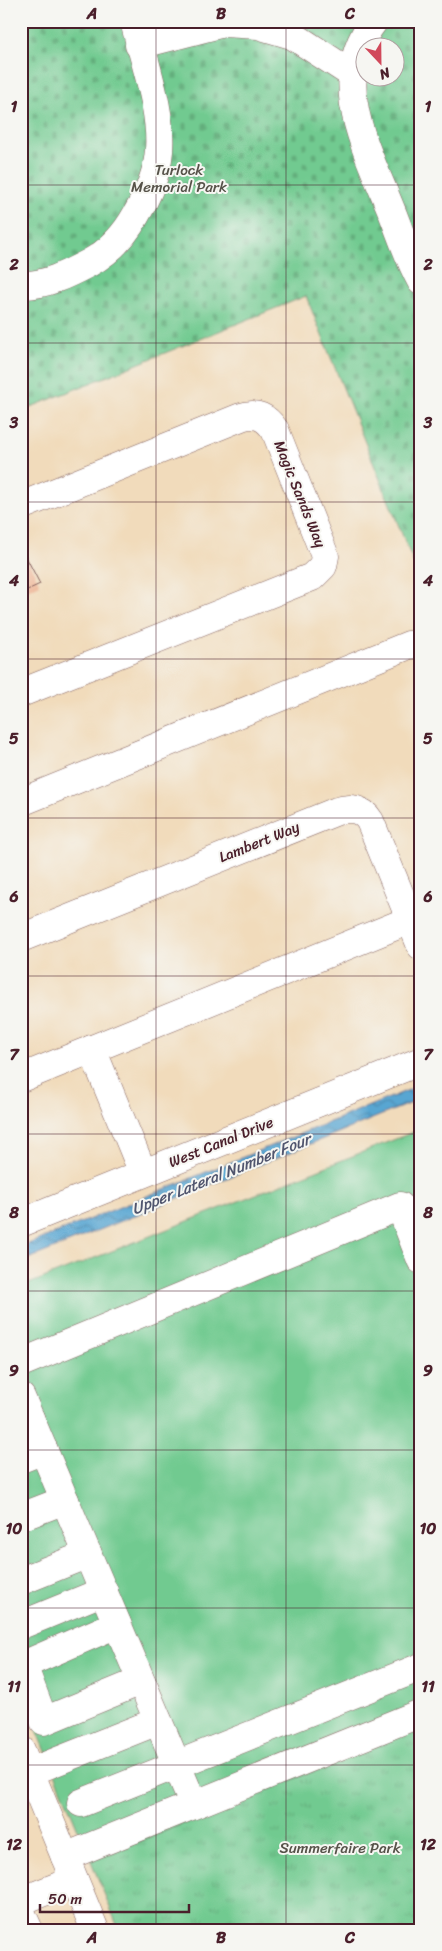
<svg xmlns="http://www.w3.org/2000/svg" width="442" height="1951" font-family="Sriracha,sans-serif">
	<style>
		.grass { fill: #71ca90; stroke: #5e745e }
		.cemetery { fill: url(#cemetery-stones); stroke: #5e745e; fill-rule: evenodd }
		.park { fill: url(#park-tufts); stroke: #5e745e }
		.water { fill: url(#water-waves); stroke: #52627e }
		.building { fill: #edaf8d }
		.lines { fill: none; stroke-linecap: round; stroke-linejoin: round }
		.minor-casing { stroke: #84615d; stroke-width: 29 }
		.minor { stroke: #fff; stroke-width: 28 }
		.grid { fill: none; stroke: #4a1f2b; stroke-width: 1; stroke-opacity: 0.55 }
		.labels { text-anchor: middle; dominant-baseline: central; stroke-width: 4; stroke-linejoin: round; paint-order: stroke }
		.park-label { font-size: 15px; fill: #565249; stroke: #f6f6f2 }
		.street-label { font-size: 15px; fill: #4a1f2b; stroke: #f6f6f2 }
		.water-label { font-size: 16px; font-style: italic; fill: #50556e; stroke: #f6f6f2 }
		.neatline { fill: none; stroke: #4a1f2b; stroke-width: 2 }
		.grid-label { font-size: 16px; text-anchor: middle; font-weight: bold; fill: #4a1f2b }
	</style>
	<defs>
		<pattern id="cemetery-stones" width="16" height="16" patternUnits="userSpaceOnUse" patternTransform="scale(1.25)"><rect width="16" height="16" fill="#71ca90"/><path d="M2 7V4a2 2 0 0 1 4 0v3zM10 15v-3a2 2 0 0 1 4 0v3z" fill="#63ad7c"/></pattern>
		<pattern id="park-tufts" width="24" height="20" patternUnits="userSpaceOnUse" patternTransform="scale(1.25)"><rect width="24" height="20" fill="#71ca90"/><path d="M3 7l-1-3M5 7V3M7 7l1-3M15 17l-1-3M17 17v-4M19 17l1-3" fill="none" stroke="#63ad7c"/></pattern>
		<pattern id="water-waves" width="16" height="10" patternUnits="userSpaceOnUse" patternTransform="scale(1.25)"><rect width="16" height="10" fill="#59a6d2"/><path d="M0 5q4-4 8 0t8 0" fill="none" stroke="#4c87ab"/></pattern>
	</defs>
	<rect width="100%" height="100%" fill="#f6f6f2"/>
	<filter id="ink" filterUnits="userSpaceOnUse"><feTurbulence type="fractalNoise" baseFrequency=".02" numOctaves="2"/><feDisplacementMap in="SourceGraphic" scale="10" xChannelSelector="R" yChannelSelector="G"/><feConvolveMatrix kernelMatrix="1 2 1 2 8 2 1 2 1" color-interpolation-filters="sRGB"/></filter>
	<filter id="wash" filterUnits="userSpaceOnUse"><feTurbulence type="fractalNoise" baseFrequency=".0096" numOctaves="4" result="noise"/><feDisplacementMap in="SourceGraphic" scale="20" xChannelSelector="R" yChannelSelector="G"/><feGaussianBlur stdDeviation="1.12" result="paint"/><feColorMatrix in="noise" values="0 0 0 0 0 0 0 0 0 0 0 0 0 0 0 0 0 1.4 0 .05"/><feComposite in="paint" operator="in"/></filter>
	<g filter="url(#wash)">
		<rect width="100%" height="100%" fill="#f1dbbb"/>
		<path class="grass" d="M 421,1129 L 421,1728 L 91,1861 L 21,1691 L 21,1287 Z"/>
		<path class="cemetery" d="M 21,21 L 421,21 L 421,581 L 306,296 L 21,411 ZM 364,48 L 394,48 L 394,78 L 364,78 Z"/>
		<path class="park" d="M 421,1728 L 421,1930 L 119,1930 L 91,1861 Z"/>
		<path class="water" d="M 421,1085 L 421,1099 L 21,1262 L 21,1247 Z"/>
		<g id="blocks">
			<path class="building" d="M 21,547 L 40,584 L 21,593 Z"/>
		</g>
	</g>
	<g filter="url(#ink)">
		<use href="#blocks" fill-opacity="0" stroke="#84615d" stroke-width="1"/>
		<g class="lines">
			<g class="minor-casing">
				<g id="minor">
					<path d="M 374,21 C 328,80 366,148 390,207 C 400,231 408,258 421,281"/>
					<path d="M 139,45 L 224,23 L 258,25 L 292,35 L 352,74"/>
					<path d="M 21,285 C 45,286 68,274 89,263 C 109,252 125,235 136,215 C 146,198 155,179 158,159 C 165,118 144,61 134,21"/>
					<path d="M 21,506 L 241,417 C 257,412 266,417 275,430 L 325,556 L 323,566 L 312,577 L 21,693"/>
					<path d="M 21,802 L 409,645 L 421,644"/>
					<path d="M 21,938 L 337,811 C 350,807 362,808 370,821 L 421,946"/>
					<path d="M 92,1049 L 143,1173"/>
					<path d="M 21,1078 L 410,920"/>
					<path d="M 21,1223 L 421,1061"/>
					<path d="M 21,1363 L 400,1206 L 421,1260"/>
					<path d="M 21,1397 L 30,1418"/>
					<path d="M 21,1421 L 30,1418 L 187,1789"/>
					<path d="M 21,1459 L 44,1450"/>
					<path d="M 21,1517 L 65,1500"/>
					<path d="M 21,1581 L 88,1554"/>
					<path d="M 117,1624 L 23,1665 L 44,1721 L 141,1681"/>
					<path d="M 21,1625 L 104,1591"/>
					<path d="M 21,1750 L 95,1930"/>
					<path d="M 30,1772 L 158,1721"/>
					<path d="M 81,1803 L 421,1667"/>
					<path d="M 65,1857 L 421,1713"/>
					<path d="M 21,1901 L 74,1880"/>
					<path d="M 21,1912 L 29,1930"/>
				</g>
			</g>
			<use href="#minor" class="minor"/>
		</g>
	</g>
	<path class="grid" d="M 156,21 L 156,1930M 286,21 L 286,1930M 21,185 L 421,185M 21,343 L 421,343M 21,502 L 421,502M 21,659 L 421,659M 21,818 L 421,818M 21,976 L 421,976M 21,1134 L 421,1134M 21,1291 L 421,1291M 21,1450 L 421,1450M 21,1608 L 421,1608M 21,1765 L 421,1765"/>
	<g class="labels">
		<g class="park-label">
			<text x="179" y="170">Turlock<tspan x="179" dy="17">Memorial Park</tspan></text>
			<text x="340" y="1848">Summerfaire Park</text>
		</g>
		<g class="street-label">
			<text transform="translate(300 494) rotate(68)">Magic Sands Way</text>
			<text transform="translate(259 842) rotate(-22)">Lambert Way</text>
			<text transform="translate(221 1142) rotate(-22)">West Canal Drive</text>
		</g>
		<g class="water-label">
			<text transform="translate(221 1174) rotate(-22)">Upper Lateral Number Four</text>
		</g>
	</g>
	<rect width="442" height="1951" fill="none" stroke="#f6f6f2" stroke-width="55"/>
	<g transform="translate(380 62) rotate(158)"><circle r="24" fill="#f6f6f2" stroke="#b1a0a2"/>
	<path d="M0-4L9 19L0 12L-9 19Z" fill="#d1495b"/>
	<text y="-8" font-size="14" font-weight="bold" text-anchor="middle" fill="#4a1f2b">N</text>
	</g>
	<path d="M40 1904v8h149v-8" fill="none" stroke="#4a1f2b" stroke-width="2.5"/>
	<text x="48" y="1904" font-size="15" fill="#4a1f2b" stroke="#f6f6f2" stroke-width="4" paint-order="stroke">50 m</text>
	<rect x="28" y="28" width="386" height="1896" class="neatline"/>
	<g class="grid-label">
		<text x="92" y="19">A</text>
		<text x="221" y="19">B</text>
		<text x="350" y="19">C</text>
		<text x="14" y="112">1</text>
		<text x="428" y="112">1</text>
		<text x="14" y="270">2</text>
		<text x="428" y="270">2</text>
		<text x="14" y="428">3</text>
		<text x="428" y="428">3</text>
		<text x="14" y="586">4</text>
		<text x="428" y="586">4</text>
		<text x="14" y="744">5</text>
		<text x="428" y="744">5</text>
		<text x="14" y="902">6</text>
		<text x="428" y="902">6</text>
		<text x="14" y="1060">7</text>
		<text x="428" y="1060">7</text>
		<text x="14" y="1218">8</text>
		<text x="428" y="1218">8</text>
		<text x="14" y="1376">9</text>
		<text x="428" y="1376">9</text>
		<text x="14" y="1534">10</text>
		<text x="428" y="1534">10</text>
		<text x="14" y="1692">11</text>
		<text x="428" y="1692">11</text>
		<text x="14" y="1850">12</text>
		<text x="428" y="1850">12</text>
		<text x="92" y="1943">A</text>
		<text x="221" y="1943">B</text>
		<text x="350" y="1943">C</text>
	</g>
</svg>
